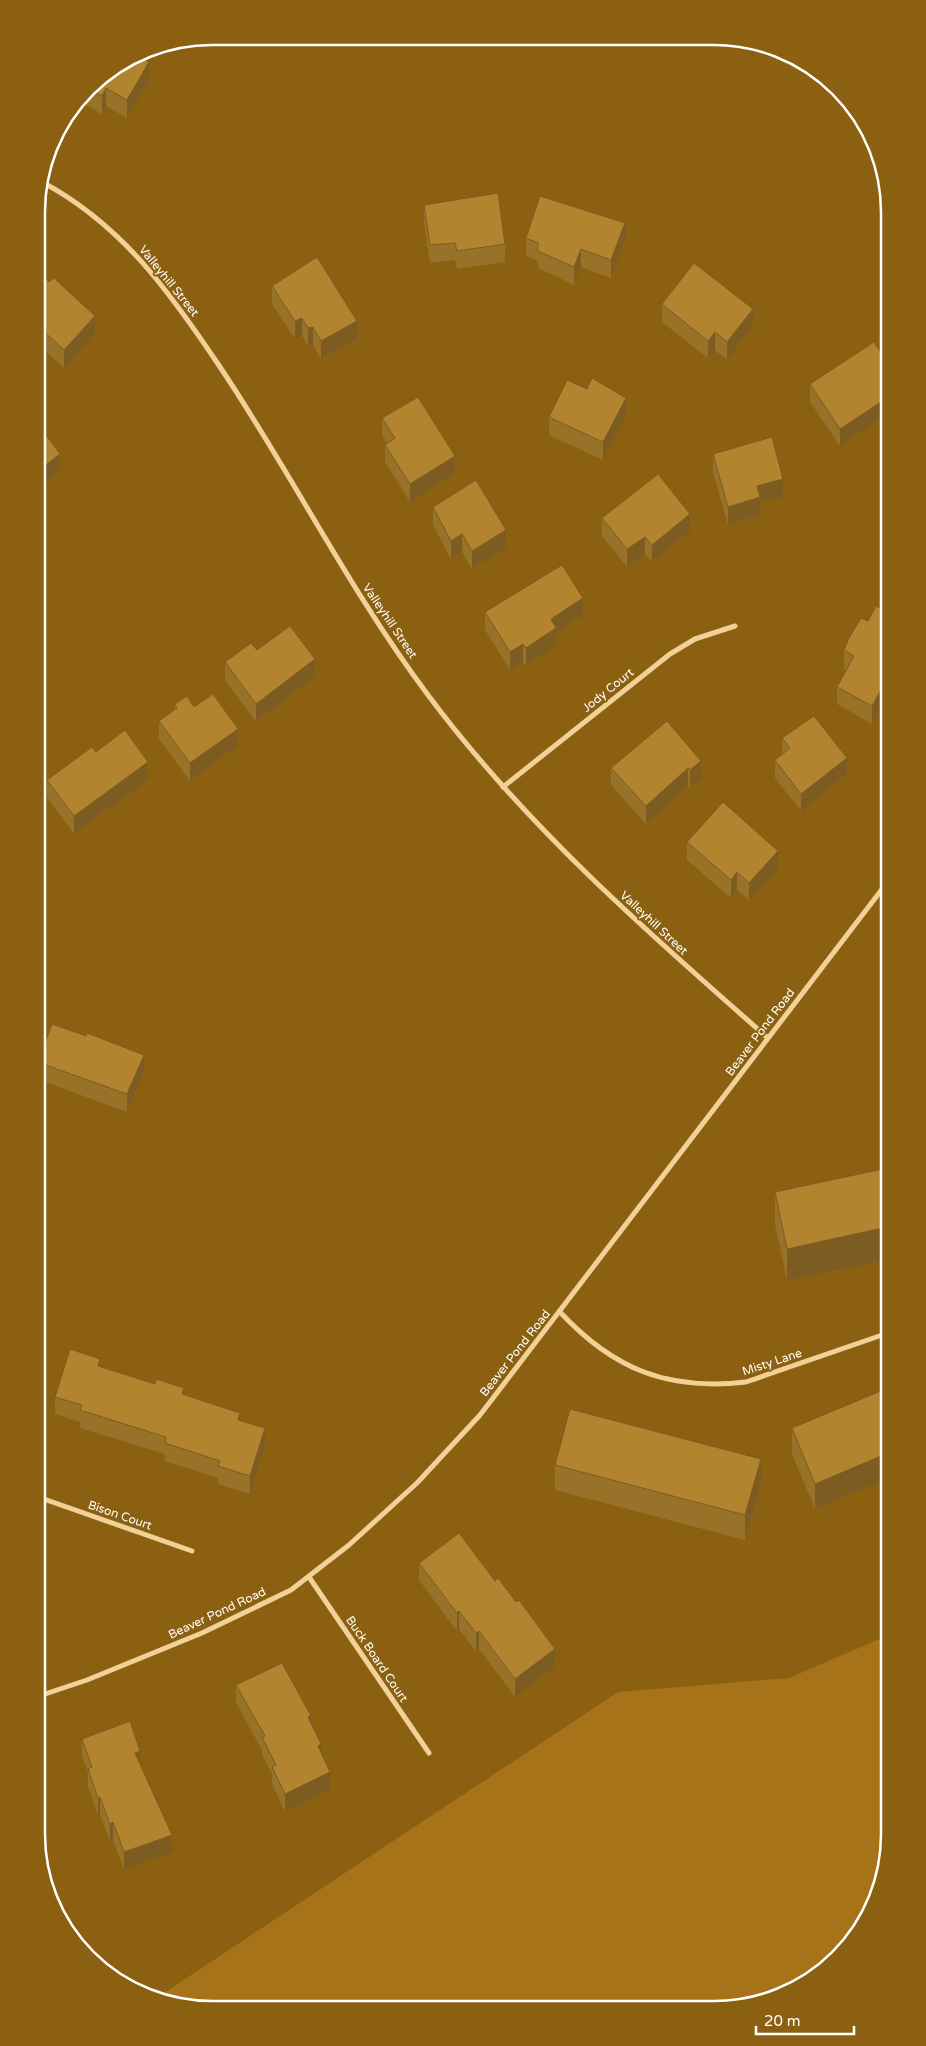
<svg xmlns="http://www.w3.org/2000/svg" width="926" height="2046" font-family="'Varela Round',sans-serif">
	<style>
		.green { fill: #a67318 }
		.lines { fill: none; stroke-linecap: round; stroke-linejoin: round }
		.street { stroke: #f2d197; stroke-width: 5 }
		.wall { fill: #997229 }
		.shaded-wall { fill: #7d5c22 }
		.building { fill: #b28430; stroke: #7d5c22 }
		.labels { text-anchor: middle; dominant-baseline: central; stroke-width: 4; stroke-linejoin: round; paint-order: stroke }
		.street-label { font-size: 12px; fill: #fff; stroke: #8b6111 }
		.rim { fill: none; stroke: #fff; stroke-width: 2.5 }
	</style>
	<rect width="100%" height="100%" fill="#8b6111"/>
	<path class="green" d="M 889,1635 L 889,1846 L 876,1901 L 853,1941 L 811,1980 L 760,2004 L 178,2006 L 158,1997 L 618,1692 L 789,1678 Z"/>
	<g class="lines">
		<g class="street">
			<path d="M 42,182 C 121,224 169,291 218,364 C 291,472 349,590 428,695 C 525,825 647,932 768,1038"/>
			<path d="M 503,787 L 670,654 L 695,639 L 735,626"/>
			<path d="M 560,1312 C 613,1369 667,1391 746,1382 L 888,1333"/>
			<path d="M 41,1498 L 192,1551"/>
			<path d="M 309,1577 L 429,1753"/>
			<path d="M 42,1695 L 87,1680 L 202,1633 L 291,1590 L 349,1545 L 417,1483 L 480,1415 L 886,884"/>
			<path d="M 42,1875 L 47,1890"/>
		</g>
	</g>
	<g class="wall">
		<path d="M 96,80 L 149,80 L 127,118 L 106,106 L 102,114 L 80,102 Z"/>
		<path d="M 424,205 L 505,244 L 505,262 L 457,269 L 455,260 L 430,263 L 424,222 Z"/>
		<path d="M 526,238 L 625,240 L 611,278 L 581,267 L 574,285 L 538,268 L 538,261 L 526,256 Z"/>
		<path d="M 37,270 L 95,334 L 64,368 L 37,343 Z"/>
		<path d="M 272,286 L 357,339 L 321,359 L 313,345 L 308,346 L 302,335 L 295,339 L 272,304 Z"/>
		<path d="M 662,304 L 753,327 L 727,360 L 715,350 L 708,358 L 662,322 Z"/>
		<path d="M 884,357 L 884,417 L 840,446 L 810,402 L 810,384 Z"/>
		<path d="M 626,416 L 603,460 L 549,435 L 549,417 Z"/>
		<path d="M 382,418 L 455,473 L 410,502 L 385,462 L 385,445 L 387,443 L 382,436 Z"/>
		<path d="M 713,454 L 783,497 L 760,503 L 760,515 L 728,525 L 713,472 Z"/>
		<path d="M 433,507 L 506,548 L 472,569 L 462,552 L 451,559 L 433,525 Z"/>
		<path d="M 602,518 L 690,532 L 652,562 L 645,554 L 627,567 L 602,536 Z"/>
		<path d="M 885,611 L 885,699 L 872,724 L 837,704 L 837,687 L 846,670 L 844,668 L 844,650 L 868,621 Z"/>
		<path d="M 485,612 L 583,616 L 556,633 L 556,646 L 526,666 L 523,662 L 510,670 L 485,630 Z"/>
		<path d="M 257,650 L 315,677 L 256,722 L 225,680 L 225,662 Z"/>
		<path d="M 175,704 L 194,707 L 238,746 L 190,781 L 159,739 L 159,721 L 175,709 Z"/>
		<path d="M 667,721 L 701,779 L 690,788 L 688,786 L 646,824 L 611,785 L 611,768 Z"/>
		<path d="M 782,738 L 847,775 L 801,811 L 775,778 L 775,760 L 782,754 Z"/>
		<path d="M 96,752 L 148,780 L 74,834 L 47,797 L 47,780 Z"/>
		<path d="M 687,842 L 778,869 L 749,900 L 737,890 L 731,898 L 687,860 Z"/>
		<path d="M 40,1057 L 144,1073 L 127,1112 L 40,1080 Z"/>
		<path d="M 887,1168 L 887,1260 L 787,1281 L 775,1224 L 775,1192 Z"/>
		<path d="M 100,1366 L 184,1395 L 240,1421 L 265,1446 L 250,1494 L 218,1484 L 218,1478 L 165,1461 L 165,1454 L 80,1428 L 80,1422 L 55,1414 L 55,1397 Z"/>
		<path d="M 888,1388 L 888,1479 L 815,1509 L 792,1454 L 792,1428 Z"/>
		<path d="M 555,1465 L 761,1485 L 745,1540 L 555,1490 Z"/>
		<path d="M 419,1563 L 555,1667 L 515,1697 L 479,1649 L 476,1651 L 459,1629 L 457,1631 L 419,1580 Z"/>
		<path d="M 236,1685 L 311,1724 L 321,1753 L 330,1790 L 285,1812 L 272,1784 L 272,1774 L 262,1755 L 262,1750 L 236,1703 Z"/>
		<path d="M 82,1739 L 140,1765 L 172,1853 L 124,1870 L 113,1840 L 110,1841 L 100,1815 L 98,1816 L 88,1786 L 88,1772 L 82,1756 Z"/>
	</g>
	<g class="shaded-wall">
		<path d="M 149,62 L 149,80 L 127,118 L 127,100 Z"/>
		<path d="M 106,88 L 106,106 L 102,114 L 102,96 Z"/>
		<path d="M 625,223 L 625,240 L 611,278 L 611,260 Z"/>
		<path d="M 581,249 L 581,267 L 574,285 L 574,267 Z"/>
		<path d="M 753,309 L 753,327 L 727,360 L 727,342 Z"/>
		<path d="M 95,316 L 95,334 L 64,368 L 64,350 Z"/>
		<path d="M 302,318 L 302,335 L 295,339 L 295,321 Z"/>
		<path d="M 357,321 L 357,339 L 321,359 L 321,341 Z"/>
		<path d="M 313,327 L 313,345 L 308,346 L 308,328 Z"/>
		<path d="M 715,332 L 715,350 L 708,358 L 708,341 Z"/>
		<path d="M 884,388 L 884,417 L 840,446 L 840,429 L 880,391 Z"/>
		<path d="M 626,398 L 626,416 L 603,460 L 603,442 Z"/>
		<path d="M 60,454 L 60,472 L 38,489 L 38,471 Z"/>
		<path d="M 455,456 L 455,473 L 410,502 L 410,484 Z"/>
		<path d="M 783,479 L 783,497 L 760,503 L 760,515 L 728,525 L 728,507 L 757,486 Z"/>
		<path d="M 690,514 L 690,532 L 652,562 L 652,545 Z"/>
		<path d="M 506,530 L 506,548 L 472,569 L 472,551 Z"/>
		<path d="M 462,534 L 462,552 L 451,559 L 451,541 Z"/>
		<path d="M 645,537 L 645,554 L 627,567 L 627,549 Z"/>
		<path d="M 583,598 L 583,616 L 556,633 L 556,646 L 526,666 L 526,648 L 551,619 Z"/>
		<path d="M 523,644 L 523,662 L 510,670 L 510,652 Z"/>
		<path d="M 315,659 L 315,677 L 256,722 L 256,704 Z"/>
		<path d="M 885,682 L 885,699 L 872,724 L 872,706 Z"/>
		<path d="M 238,729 L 238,746 L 190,781 L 190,763 Z"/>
		<path d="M 847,758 L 847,775 L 801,811 L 801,794 Z"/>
		<path d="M 701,761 L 701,779 L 690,788 L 690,770 Z"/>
		<path d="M 148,762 L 148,780 L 74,834 L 74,816 Z"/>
		<path d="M 688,768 L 688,786 L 646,824 L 646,806 Z"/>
		<path d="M 778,851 L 778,869 L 749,900 L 749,883 Z"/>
		<path d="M 737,872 L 737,890 L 731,898 L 731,880 Z"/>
		<path d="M 144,1055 L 144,1073 L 127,1112 L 127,1094 Z"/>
		<path d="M 887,1227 L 887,1260 L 787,1281 L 787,1249 Z"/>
		<path d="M 265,1428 L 265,1446 L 250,1494 L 250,1476 Z"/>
		<path d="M 888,1453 L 888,1479 L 815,1509 L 815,1484 Z"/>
		<path d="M 761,1459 L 761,1485 L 745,1540 L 745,1515 Z"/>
		<path d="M 459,1611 L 459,1629 L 457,1631 L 457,1613 Z"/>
		<path d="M 479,1631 L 479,1649 L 476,1651 L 476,1633 Z"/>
		<path d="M 555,1649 L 555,1667 L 515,1697 L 515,1679 Z"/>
		<path d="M 311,1716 L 311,1733 L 308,1717 Z"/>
		<path d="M 321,1744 L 321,1762 L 318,1746 Z"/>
		<path d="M 140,1751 L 140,1769 L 135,1753 Z"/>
		<path d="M 330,1772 L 330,1790 L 285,1812 L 285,1794 Z"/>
		<path d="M 100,1797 L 100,1815 L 98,1816 L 98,1798 Z"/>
		<path d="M 113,1822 L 113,1840 L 110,1841 L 110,1824 Z"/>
		<path d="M 172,1835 L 172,1853 L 124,1870 L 124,1852 Z"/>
	</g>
	<g class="building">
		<path d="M 136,55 L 149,62 L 127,100 L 106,88 L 102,96 L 89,89 L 96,80 Z"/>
		<path d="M 498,193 L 505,244 L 457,251 L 455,243 L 430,245 L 424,205 Z"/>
		<path d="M 540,196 L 625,223 L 611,260 L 581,249 L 574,267 L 538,251 L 538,243 L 526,238 Z"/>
		<path d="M 317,257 L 357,321 L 321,341 L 313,327 L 308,328 L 302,318 L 295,321 L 272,286 Z"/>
		<path d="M 694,263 L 753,309 L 727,342 L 715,332 L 708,341 L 662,304 Z"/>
		<path d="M 37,270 L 49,282 L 54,278 L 95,316 L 64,350 L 37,325 Z"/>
		<path d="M 874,342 L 884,357 L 884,388 L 880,391 L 884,400 L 840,429 L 810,384 Z"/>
		<path d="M 592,378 L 626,398 L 603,442 L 549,417 L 567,380 L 587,389 Z"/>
		<path d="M 418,397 L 455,456 L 410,484 L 385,445 L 395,438 L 382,418 Z"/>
		<path d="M 37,423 L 60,454 L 38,471 Z"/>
		<path d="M 772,437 L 783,479 L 757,486 L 760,497 L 728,507 L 713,454 Z"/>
		<path d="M 658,474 L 690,514 L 652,545 L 645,537 L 627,549 L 602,518 Z"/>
		<path d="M 476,480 L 506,530 L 472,551 L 462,534 L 451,541 L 433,507 Z"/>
		<path d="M 562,565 L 583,598 L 551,619 L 556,628 L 526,648 L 523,644 L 510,652 L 485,612 Z"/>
		<path d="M 876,606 L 885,611 L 885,682 L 872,706 L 837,687 L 854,656 L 844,650 L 849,638 L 861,618 L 868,621 Z"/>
		<path d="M 290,626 L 315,659 L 256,704 L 225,662 L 251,643 L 257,650 Z"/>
		<path d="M 213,694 L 238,729 L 190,763 L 159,721 L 177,708 L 175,704 L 187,696 L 194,707 Z"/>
		<path d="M 814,716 L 847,758 L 801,794 L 775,760 L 790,748 L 782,738 Z"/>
		<path d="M 667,721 L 701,761 L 690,770 L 688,768 L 646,806 L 611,768 Z"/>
		<path d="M 125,730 L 148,762 L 74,816 L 47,780 L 92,747 L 96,752 Z"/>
		<path d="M 723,802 L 778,851 L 749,883 L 737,872 L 731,880 L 687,842 Z"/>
		<path d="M 52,1024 L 86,1036 L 87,1033 L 144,1055 L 127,1094 L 40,1063 L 40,1057 Z"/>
		<path d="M 887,1168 L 887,1227 L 787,1249 L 775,1192 Z"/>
		<path d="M 70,1349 L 100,1359 L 98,1366 L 155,1384 L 156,1379 L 184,1388 L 182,1394 L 240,1413 L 238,1420 L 265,1428 L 250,1476 L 218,1466 L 220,1461 L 165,1443 L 166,1437 L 80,1410 L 82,1405 L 55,1397 Z"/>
		<path d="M 888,1388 L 888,1453 L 815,1484 L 792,1428 Z"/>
		<path d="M 570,1409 L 761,1459 L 745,1515 L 555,1465 Z"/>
		<path d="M 459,1533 L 495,1581 L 498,1578 L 516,1602 L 519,1600 L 555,1649 L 515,1679 L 479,1631 L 476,1633 L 459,1611 L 457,1613 L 419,1563 Z"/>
		<path d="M 282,1663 L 311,1716 L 308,1717 L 321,1744 L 318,1746 L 330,1772 L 285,1794 L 272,1767 L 276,1765 L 262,1737 L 265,1736 L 236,1685 Z"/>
		<path d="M 130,1721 L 140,1751 L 135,1753 L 172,1835 L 124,1852 L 113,1822 L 110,1824 L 100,1797 L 98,1798 L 88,1769 L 92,1767 L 82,1739 Z"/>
	</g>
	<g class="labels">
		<g class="street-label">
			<text transform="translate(169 281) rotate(51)">Valleyhill Street</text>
			<text transform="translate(390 621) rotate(56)">Valleyhill Street</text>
			<text transform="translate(608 690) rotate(-39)">Jody Court</text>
			<text transform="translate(654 923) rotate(43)">Valleyhill Street</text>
			<text transform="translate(760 1032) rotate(-53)">Beaver Pond Road</text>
			<text transform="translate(515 1353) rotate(-52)">Beaver Pond Road</text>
			<text transform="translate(772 1362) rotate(-18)">Misty Lane</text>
			<text transform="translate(120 1515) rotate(19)">Bison Court</text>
			<text transform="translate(217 1613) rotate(-25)">Beaver Pond Road</text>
			<text transform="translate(377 1659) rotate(56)">Buck Board Court</text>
		</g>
	</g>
	<path d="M0 0H926V2046H0ZM212 45H714A167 167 0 0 1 881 212V1834A167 167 0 0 1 714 2001H212A167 167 0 0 1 45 1834V212A167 167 0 0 1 212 45Z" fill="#8b6111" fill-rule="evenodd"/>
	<path class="rim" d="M212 45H714A167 167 0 0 1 881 212V1834A167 167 0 0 1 714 2001H212A167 167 0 0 1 45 1834V212A167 167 0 0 1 212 45Z"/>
	<path d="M756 2026v8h98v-8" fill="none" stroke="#ffffff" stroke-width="2.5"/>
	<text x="764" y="2026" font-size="15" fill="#ffffff" stroke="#8b6111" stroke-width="4" paint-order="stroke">20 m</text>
</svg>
